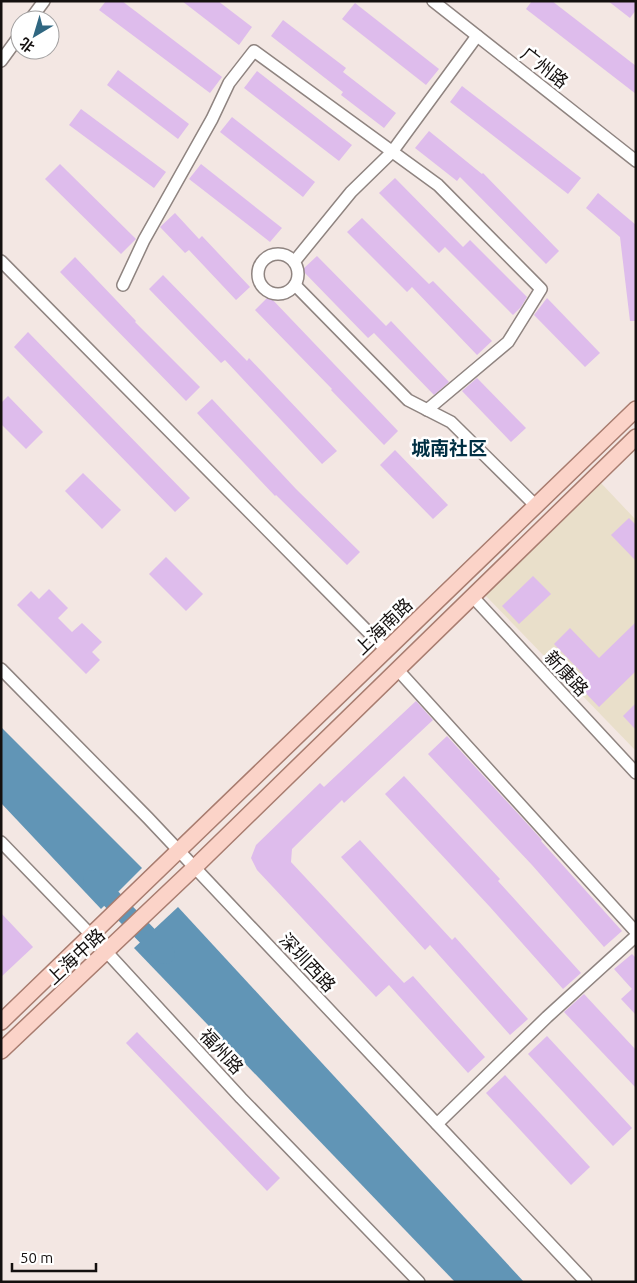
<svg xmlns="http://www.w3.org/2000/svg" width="637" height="1283" font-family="Ubuntu,'Noto Sans SC',sans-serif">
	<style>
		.medical { fill: #e9dfca }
		.water { fill: #6195b6 }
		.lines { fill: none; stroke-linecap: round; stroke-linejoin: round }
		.river { stroke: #6195b6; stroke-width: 20 }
		.building { fill: #debcec }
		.minor-casing { stroke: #8f8480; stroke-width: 14 }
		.major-casing { stroke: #a87c6f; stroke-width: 18 }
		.minor { stroke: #fff; stroke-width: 11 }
		.major { stroke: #fbd3c8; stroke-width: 15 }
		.labels { text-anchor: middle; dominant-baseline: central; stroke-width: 5; stroke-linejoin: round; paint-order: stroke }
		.street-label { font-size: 18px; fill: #14100f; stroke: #fff }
		.neighbourhood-label { font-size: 19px; font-weight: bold; fill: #002f43; stroke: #fff }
	</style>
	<rect width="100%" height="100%" fill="#f3e7e3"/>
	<path class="medical" d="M 601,483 L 636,520 L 636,751 L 485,595 Z"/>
	<g class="water">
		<path d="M 1,727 L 142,868 L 101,909 L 1,803 Z"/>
		<path d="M 178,907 L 524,1282 L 455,1282 L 134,948 Z"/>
	</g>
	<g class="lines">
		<path class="river" d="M 93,880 L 165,954"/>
	</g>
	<g class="building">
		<path d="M 106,1 L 122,1 L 222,77 L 210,93 L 99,10 Z"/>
		<path d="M 182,1 L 218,1 L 252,27 L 239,45 Z"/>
		<path d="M 532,1 L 552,1 L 636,66 L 636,94 L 526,9 Z"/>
		<path d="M 608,1 L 636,1 L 636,10 L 630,18 Z"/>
		<path d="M 355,3 L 439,69 L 426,85 L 342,19 Z"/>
		<path d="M 283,20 L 346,68 L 343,72 L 396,113 L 384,128 L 341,95 L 343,92 L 271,36 Z"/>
		<path d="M 118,70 L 189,124 L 178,139 L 107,85 Z"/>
		<path d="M 257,71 L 352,145 L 339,161 L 244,88 Z"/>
		<path d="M 462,86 L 581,178 L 568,194 L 450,102 Z"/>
		<path d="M 81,109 L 166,172 L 154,188 L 69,125 Z"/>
		<path d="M 232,117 L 315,182 L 303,197 L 220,132 Z"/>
		<path d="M 429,131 L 482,174 L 483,173 L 559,251 L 546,264 L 460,177 L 457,181 L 415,148 Z"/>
		<path d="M 60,164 L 136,239 L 121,254 L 45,179 Z"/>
		<path d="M 201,164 L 282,228 L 270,242 L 189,179 Z"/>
		<path d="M 395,178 L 463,247 L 470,240 L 527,297 L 521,307 L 513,315 L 445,247 L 439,253 L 379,193 Z"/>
		<path d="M 598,193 L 636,225 L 636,321 L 630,321 L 620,237 L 586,208 Z"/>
		<path d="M 175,213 L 199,239 L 202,236 L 250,287 L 236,300 L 189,250 L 185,253 L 160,227 Z"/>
		<path d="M 362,218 L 429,284 L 433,281 L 492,341 L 477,355 L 412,287 L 407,292 L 347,232 Z"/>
		<path d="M 317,256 L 386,326 L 391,321 L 449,382 L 434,395 L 374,333 L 368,338 L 302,270 Z"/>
		<path d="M 75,257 L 136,321 L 135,322 L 200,387 L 186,401 L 60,272 Z"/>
		<path d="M 163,275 L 247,361 L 249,358 L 337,451 L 322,464 L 225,360 L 221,363 L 149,289 Z"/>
		<path d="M 269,296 L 398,431 L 384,445 L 331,390 L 332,389 L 255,310 Z"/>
		<path d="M 547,298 L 600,353 L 585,367 L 534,315 Z"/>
		<path d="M 28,332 L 190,498 L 175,512 L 14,347 Z"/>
		<path d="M 477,378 L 526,428 L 511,442 L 462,391 Z"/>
		<path d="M 8,396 L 43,432 L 26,449 L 1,424 L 1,403 Z"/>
		<path d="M 212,399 L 296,489 L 360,552 L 347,565 L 276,495 L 275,496 L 197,413 Z"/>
		<path d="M 395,450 L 448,505 L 433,519 L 380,465 Z"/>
		<path d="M 83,473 L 121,510 L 102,529 L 65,491 Z"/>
		<path d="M 629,518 L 636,525 L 636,561 L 611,535 Z"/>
		<path d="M 166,557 L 203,594 L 186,611 L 149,574 Z"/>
		<path d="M 533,576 L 551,594 L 519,624 L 502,606 Z"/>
		<path d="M 49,589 L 68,608 L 58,618 L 72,632 L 82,623 L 102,642 L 92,652 L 100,660 L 86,674 L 17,605 L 31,591 L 39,599 Z"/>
		<path d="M 636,622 L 636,671 L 599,707 L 575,682 L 583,674 L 554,644 L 570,628 L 599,658 Z"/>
		<path d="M 416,701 L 433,720 L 344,803 L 342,800 L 292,849 L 291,862 L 404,983 L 413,976 L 485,1057 L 468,1073 L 389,985 L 376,997 L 257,870 L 251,858 L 256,845 L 320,783 L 324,787 Z"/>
		<path d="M 636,703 L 636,730 L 623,716 Z"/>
		<path d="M 447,736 L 542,840 L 541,841 L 622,931 L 604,947 L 532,865 L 428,754 Z"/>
		<path d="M 404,776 L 500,879 L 498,881 L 581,973 L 563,989 L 490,907 L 385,794 Z"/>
		<path d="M 360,840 L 452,940 L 455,937 L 528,1019 L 510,1035 L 430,945 L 425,950 L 341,857 Z"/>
		<path d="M 1,913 L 33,947 L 1,977 Z"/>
		<path d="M 632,954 L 636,958 L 636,1015 L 621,999 L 632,989 L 614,969 Z"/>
		<path d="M 584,994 L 636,1050 L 636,1088 L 564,1012 Z"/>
		<path d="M 137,1032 L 280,1178 L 267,1191 L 126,1043 Z"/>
		<path d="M 547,1036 L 632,1128 L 613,1146 L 528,1054 Z"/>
		<path d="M 505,1075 L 590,1167 L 571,1185 L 486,1093 Z"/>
	</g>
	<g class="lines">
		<g class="minor-casing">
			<g id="minor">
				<path d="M 433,1 L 636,161"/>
				<path d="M 30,20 L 44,1"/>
				<path d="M 1,61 L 20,35"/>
				<circle cx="278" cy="274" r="20"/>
				<path d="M 1,261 L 385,649"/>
				<path d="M 294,262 L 351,192 L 392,152 L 477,36"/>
				<path d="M 123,285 L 144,240 L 212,119 L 229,83 L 254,51 L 438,185 L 541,289 L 508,342 L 427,410"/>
				<path d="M 295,285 L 408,400 L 451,422 L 535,505"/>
				<path d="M 472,596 L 636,773"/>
				<path d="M 1,669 L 148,818 L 586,1282"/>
				<path d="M 397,669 L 636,932"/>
				<path d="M 1,842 L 92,936 L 241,1098 L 419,1282"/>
				<path d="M 437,1124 L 547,1017 L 636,936"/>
			</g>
		</g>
		<g class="major-casing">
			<g id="major">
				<path d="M 1,1022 L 636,409"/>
				<path d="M 1,1051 L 195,867 L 636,437"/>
			</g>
		</g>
		<use href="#minor" class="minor"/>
		<use href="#major" class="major"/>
	</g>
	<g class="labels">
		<g class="street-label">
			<text transform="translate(545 67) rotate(38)">广州路</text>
			<text transform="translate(383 626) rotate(-44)">上海南路</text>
			<text transform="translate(567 673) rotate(47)">新康路</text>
			<text transform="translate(75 956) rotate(-43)">上海中路</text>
			<text transform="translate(308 962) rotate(47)">深圳西路</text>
			<text transform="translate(222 1051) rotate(47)">福州路</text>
		</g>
		<g class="neighbourhood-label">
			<text x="449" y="448">城南社区</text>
		</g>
	</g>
	<rect width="637" height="1283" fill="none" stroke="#14100f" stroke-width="5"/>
	<g transform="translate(35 35) rotate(218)"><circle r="24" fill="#ffffff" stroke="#a19f9f"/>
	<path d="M0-4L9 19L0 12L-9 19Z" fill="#306781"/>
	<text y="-8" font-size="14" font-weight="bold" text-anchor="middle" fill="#14100f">北</text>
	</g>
	<path d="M12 1263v8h84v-8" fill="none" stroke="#14100f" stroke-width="2.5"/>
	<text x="20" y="1263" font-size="15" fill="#14100f" stroke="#ffffff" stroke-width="4" paint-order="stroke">50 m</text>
</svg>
